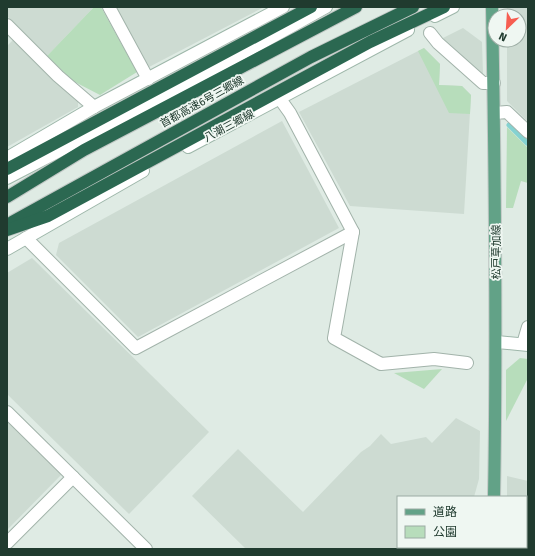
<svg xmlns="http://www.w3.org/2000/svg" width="535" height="556" font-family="'Fira Sans','Noto Sans JP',sans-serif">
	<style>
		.built { fill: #cddbd2 }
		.green { fill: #b7ddbb }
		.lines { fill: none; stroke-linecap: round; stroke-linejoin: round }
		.stream { stroke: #84d2d1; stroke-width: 5 }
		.street-casing { stroke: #a2b3aa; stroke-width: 14 }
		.secondary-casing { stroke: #9eb7aa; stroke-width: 14 }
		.primary-casing { stroke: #c1c8c5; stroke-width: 14 }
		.highway-casing { stroke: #c1c8c5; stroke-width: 14 }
		.street { stroke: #fff; stroke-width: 12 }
		.secondary { stroke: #fff; stroke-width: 12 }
		.primary { stroke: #62a287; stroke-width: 12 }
		.highway { stroke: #2b6851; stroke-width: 12 }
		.labels { text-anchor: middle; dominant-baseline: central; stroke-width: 3.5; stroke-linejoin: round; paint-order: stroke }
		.street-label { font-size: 11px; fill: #203b2f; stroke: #eff7f2 }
	</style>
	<rect width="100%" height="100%" fill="#dfebe4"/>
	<g class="built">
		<path d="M 7,7 L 94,7 L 47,56 L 7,16 Z"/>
		<path d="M 116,7 L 264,7 L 149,67 Z"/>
		<path d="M 507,7 L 528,7 L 528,122 L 507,101 L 507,40 L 519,40 L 519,16 L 507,16 Z"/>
		<path d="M 463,28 L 482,42 L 483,75 L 443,38 Z"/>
		<path d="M 15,38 L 78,101 L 78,107 L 7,147 L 7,46 Z"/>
		<path d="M 424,48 L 440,64 L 439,85 L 462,86 L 471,95 L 464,214 L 350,206 L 299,112 Z"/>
		<path d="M 282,121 L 339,228 L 138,337 L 56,255 L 59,243 Z"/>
		<path d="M 32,258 L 209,432 L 129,514 L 7,394 L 7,273 Z"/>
		<path d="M 456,418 L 480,431 L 479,479 L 474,497 L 398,497 L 398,547 L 447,547 L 445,549 L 246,549 L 192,496 L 238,449 L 303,512 L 361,452 L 370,446 L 381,434 L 391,444 L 426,437 L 432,443 Z"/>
		<path d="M 7,420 L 62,474 L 7,530 Z"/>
		<path d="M 507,476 L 528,481 L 528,549 L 506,549 L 506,547 L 526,547 L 526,497 L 507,497 Z"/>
	</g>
	<g class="green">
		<path d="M 94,7 L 101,7 L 137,72 L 100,95 L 73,81 L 47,56 Z"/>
		<path d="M 424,48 L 440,64 L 439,85 L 462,86 L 471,95 L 470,114 L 449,113 L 418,51 Z"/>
		<path d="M 507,127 L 528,148 L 528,183 L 521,181 L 513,208 L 506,208 Z"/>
		<path d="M 520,358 L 528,359 L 528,378 L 506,421 L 506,370 Z"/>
		<path d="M 442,369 L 424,389 L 394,373 Z"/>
	</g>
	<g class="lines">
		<path class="stream" d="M 509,125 L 527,143"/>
		<g class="street-casing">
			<g id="street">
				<path d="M 109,7 L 148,79"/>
				<path d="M 7,25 L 58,76 L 94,107"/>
				<path d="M 430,33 L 438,43 L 483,83 L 494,83"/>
				<path d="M 280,99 L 290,113 L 353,232 L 334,338 L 381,364 L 434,359 L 467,363"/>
				<path d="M 495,113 L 507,112 L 528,132"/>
				<path d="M 26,238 L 136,348 L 353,232"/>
				<path d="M 523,344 L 528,327"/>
				<path d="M 7,412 L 146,549"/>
				<path d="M 7,543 L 73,477"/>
			</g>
		</g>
		<g class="secondary-casing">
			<g id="secondary">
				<path d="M 435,16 L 453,7"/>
				<path d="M 188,147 L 408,30"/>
				<path d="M 7,158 L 94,107 L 283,7"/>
				<path d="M 7,178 L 175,91 L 326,7"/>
				<path d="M 7,249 L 143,171"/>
				<path d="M 497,342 L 528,345"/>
			</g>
		</g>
		<g class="primary-casing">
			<g id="primary">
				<path d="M 492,7 C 495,170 497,334 494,497"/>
				<path d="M 493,549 L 493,547"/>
			</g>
		</g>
		<g class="highway-casing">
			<g id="highway">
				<path d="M 7,169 L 311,7"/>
				<path d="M 7,197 L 84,150 L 356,7"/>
				<path d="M 12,222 L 311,57 L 413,7"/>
				<path d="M 7,230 L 48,216 L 370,42 L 444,7"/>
			</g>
		</g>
		<use href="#street" class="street"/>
		<use href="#secondary" class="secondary"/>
		<use href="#primary" class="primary"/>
		<use href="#highway" class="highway"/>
	</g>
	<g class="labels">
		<g class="street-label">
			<text transform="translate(202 102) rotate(-29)">首都高速6号三郷線</text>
			<text transform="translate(229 126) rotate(-28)">八潮三郷線</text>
			<text transform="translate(496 252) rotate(-90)">松戸草加線</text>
		</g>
	</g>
	<rect width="535" height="556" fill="none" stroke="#203b2f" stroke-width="16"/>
	<rect x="397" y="496" width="130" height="52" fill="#eff7f2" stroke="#9caca4"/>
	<rect x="405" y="509" width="20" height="6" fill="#62a287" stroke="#9caca4"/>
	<text x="433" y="516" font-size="12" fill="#203b2f">道路</text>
	<rect x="405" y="526" width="20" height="12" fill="#b7ddbb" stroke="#9caca4"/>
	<text x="433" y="536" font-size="12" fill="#203b2f">公園</text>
	<g transform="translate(507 28) rotate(205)"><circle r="19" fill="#eff7f2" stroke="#9caca4"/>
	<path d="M0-3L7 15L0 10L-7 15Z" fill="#f65e51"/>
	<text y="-6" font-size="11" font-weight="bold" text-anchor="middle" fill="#203b2f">N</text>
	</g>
</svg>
